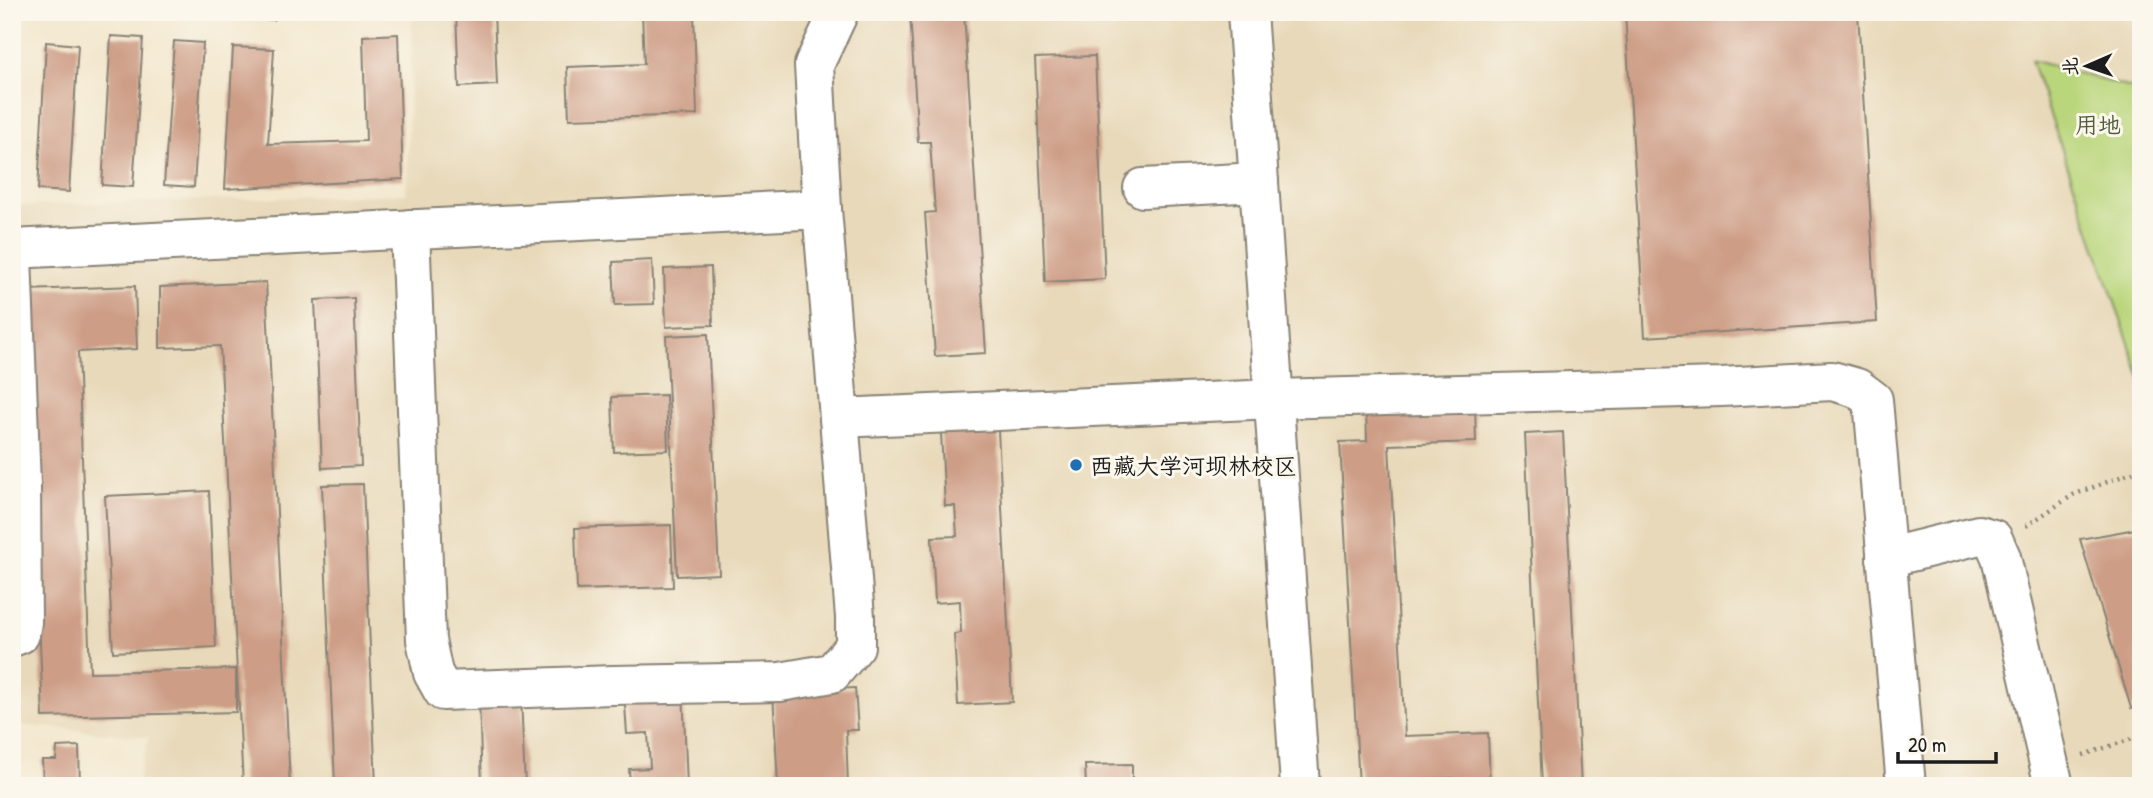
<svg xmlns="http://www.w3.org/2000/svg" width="2153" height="798" font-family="'Patrick Hand','LXGW WenKai TC',sans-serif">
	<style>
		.built { fill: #e8d9ba }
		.green { fill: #bad67c; stroke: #6b794c; stroke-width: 2 }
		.building { fill: #cd9d86 }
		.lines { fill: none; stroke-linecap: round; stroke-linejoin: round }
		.minor-casing { stroke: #888275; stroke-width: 42 }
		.path { stroke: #888275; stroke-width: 4.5; stroke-dasharray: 2 5; stroke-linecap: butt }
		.minor { stroke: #fff; stroke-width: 38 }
		.poi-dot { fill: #1f6fb2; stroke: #fbf7ec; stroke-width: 2.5 }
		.labels { text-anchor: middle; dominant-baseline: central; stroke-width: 6; stroke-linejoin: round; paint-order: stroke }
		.park-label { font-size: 23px; fill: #535d3e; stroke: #fbf7ec }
		.poi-label { font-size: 23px; fill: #1c1c1c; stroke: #fbf7ec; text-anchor: start }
	</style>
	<rect width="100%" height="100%" fill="#fbf7ec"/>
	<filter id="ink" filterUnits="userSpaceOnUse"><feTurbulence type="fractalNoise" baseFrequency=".0143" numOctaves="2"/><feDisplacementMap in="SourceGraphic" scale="14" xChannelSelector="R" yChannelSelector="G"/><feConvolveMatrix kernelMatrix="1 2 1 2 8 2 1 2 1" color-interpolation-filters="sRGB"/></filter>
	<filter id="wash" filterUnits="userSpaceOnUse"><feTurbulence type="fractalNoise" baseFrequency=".00686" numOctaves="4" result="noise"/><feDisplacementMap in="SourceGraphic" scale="28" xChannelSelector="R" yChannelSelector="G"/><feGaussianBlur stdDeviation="1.57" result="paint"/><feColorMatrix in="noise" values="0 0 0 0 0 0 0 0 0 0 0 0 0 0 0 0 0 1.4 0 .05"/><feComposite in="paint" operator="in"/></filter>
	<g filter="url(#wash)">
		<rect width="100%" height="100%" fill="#f3e7ce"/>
		<path class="built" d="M 413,12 L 2141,12 L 2141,786 L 155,786 L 138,781 L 149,737 L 12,724 L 12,206 L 406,194 Z"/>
		<path class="green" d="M 2031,60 L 2141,91 L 2141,378 Z"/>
		<g id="blocks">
			<g class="building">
				<path d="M 196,12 L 274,12 L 274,20 L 196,14 Z"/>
				<path d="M 456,12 L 494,12 L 497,85 L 459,87 Z"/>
				<path d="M 642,12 L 694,12 L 697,115 L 569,119 L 567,67 L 644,64 Z"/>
				<path d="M 910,12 L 964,12 L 986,353 L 935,356 L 925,213 L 935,212 L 930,142 L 918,142 Z"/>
				<path d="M 1625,12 L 1858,12 L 1877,322 L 1645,337 Z"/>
				<path d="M 398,34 L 403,179 L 225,189 L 233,47 L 274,49 L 268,144 L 366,141 L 363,36 Z"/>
				<path d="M 111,36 L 143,38 L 133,187 L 102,185 Z"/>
				<path d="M 174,41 L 203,43 L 194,187 L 164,185 Z"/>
				<path d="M 46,42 L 78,45 L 69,192 L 38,190 Z"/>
				<path d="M 1095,56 L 1105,279 L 1045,282 L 1035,58 Z"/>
				<path d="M 652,260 L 654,304 L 615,305 L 613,262 Z"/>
				<path d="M 711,267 L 713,325 L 666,327 L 664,269 Z"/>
				<path d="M 266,282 L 290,786 L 243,786 L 220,346 L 160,348 L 160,287 Z"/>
				<path d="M 135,286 L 137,349 L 78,352 L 90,672 L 236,669 L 236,712 L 43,717 L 26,290 Z"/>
				<path d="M 354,298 L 361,466 L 322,468 L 315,300 Z"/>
				<path d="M 708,334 L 719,574 L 677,576 L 666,336 Z"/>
				<path d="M 666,395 L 668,450 L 614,452 L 612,397 Z"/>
				<path d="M 1475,404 L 1476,442 L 1389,445 L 1405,736 L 1488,733 L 1490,786 L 1454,786 L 1454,778 L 1407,780 L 1408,786 L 1359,786 L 1340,442 L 1367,441 L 1366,408 Z"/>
				<path d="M 998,430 L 1012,702 L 958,705 L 954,634 L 961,633 L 960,601 L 935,603 L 932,537 L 957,536 L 955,506 L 945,506 L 941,433 Z"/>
				<path d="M 1563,432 L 1581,786 L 1542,786 L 1525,434 Z"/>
				<path d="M 363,484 L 376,786 L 335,786 L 322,485 Z"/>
				<path d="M 209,491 L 216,647 L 113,652 L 105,496 Z"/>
				<path d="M 671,525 L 673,587 L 577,590 L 575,528 Z"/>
				<path d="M 2136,529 L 2141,545 L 2141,706 L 2131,708 L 2080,539 Z"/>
				<path d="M 683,688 L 687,786 L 630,786 L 629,769 L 650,768 L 648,733 L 627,734 L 624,690 Z"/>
				<path d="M 855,688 L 858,730 L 846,730 L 848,786 L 778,786 L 773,692 Z"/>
				<path d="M 521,697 L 525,786 L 482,786 L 479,698 Z"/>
				<path d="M 79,746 L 80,786 L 33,786 L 33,782 L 43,782 L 42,760 L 56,760 L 57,747 Z"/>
				<path d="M 1132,764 L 1132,786 L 1086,786 L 1085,765 Z"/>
				<path d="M 951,783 L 951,786 L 922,786 L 922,784 Z"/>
			</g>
		</g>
	</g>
	<g filter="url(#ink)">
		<use href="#blocks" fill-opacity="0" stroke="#888275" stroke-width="2"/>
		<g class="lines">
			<g class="minor-casing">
				<g id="minor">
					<path d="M 1247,12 C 1265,270 1284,528 1300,786"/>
					<path d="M 1143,188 L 1259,182"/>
					<path d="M 822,209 L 814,65 L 839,12"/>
					<path d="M 410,229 L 426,640 L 433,673 L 443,691 L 613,685 L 780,682 L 832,673 L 855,646 L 855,617 L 839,418"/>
					<path d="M 12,249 L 822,209 L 839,418 L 1274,399 L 1721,387 L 1832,381 L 1857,388 L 1873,400 L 1906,786"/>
					<path d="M 12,257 L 21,485 L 22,622 L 20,634 L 12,637"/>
					<path d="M 1886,558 L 1979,535 L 1993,539 L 2001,557 L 2054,786"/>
				</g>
			</g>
			<g class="path">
				<path d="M 2026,526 L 2073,495 L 2141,469"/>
				<path d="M 2083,755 L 2141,736"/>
			</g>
			<use href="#minor" class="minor"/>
		</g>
	</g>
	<circle class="poi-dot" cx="1076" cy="465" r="7"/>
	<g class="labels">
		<g class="park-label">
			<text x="2098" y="124">用地</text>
		</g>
		<g class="poi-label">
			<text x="1090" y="465">西藏大学河坝林校区</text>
		</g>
	</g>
	<rect width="2153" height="798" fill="none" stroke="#fbf7ec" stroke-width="42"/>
	<g transform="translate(2087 66) rotate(268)" stroke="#fbf7ec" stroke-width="5" paint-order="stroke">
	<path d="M0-5L12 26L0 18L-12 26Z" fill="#1c1c1c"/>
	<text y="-10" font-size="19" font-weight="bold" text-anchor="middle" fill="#1c1c1c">北</text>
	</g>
	<path d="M1898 752v10h98v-10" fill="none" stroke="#1c1c1c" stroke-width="3.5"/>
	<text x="1908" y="752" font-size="21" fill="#1c1c1c" stroke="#fbf7ec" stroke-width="5" paint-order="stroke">20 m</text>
</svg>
